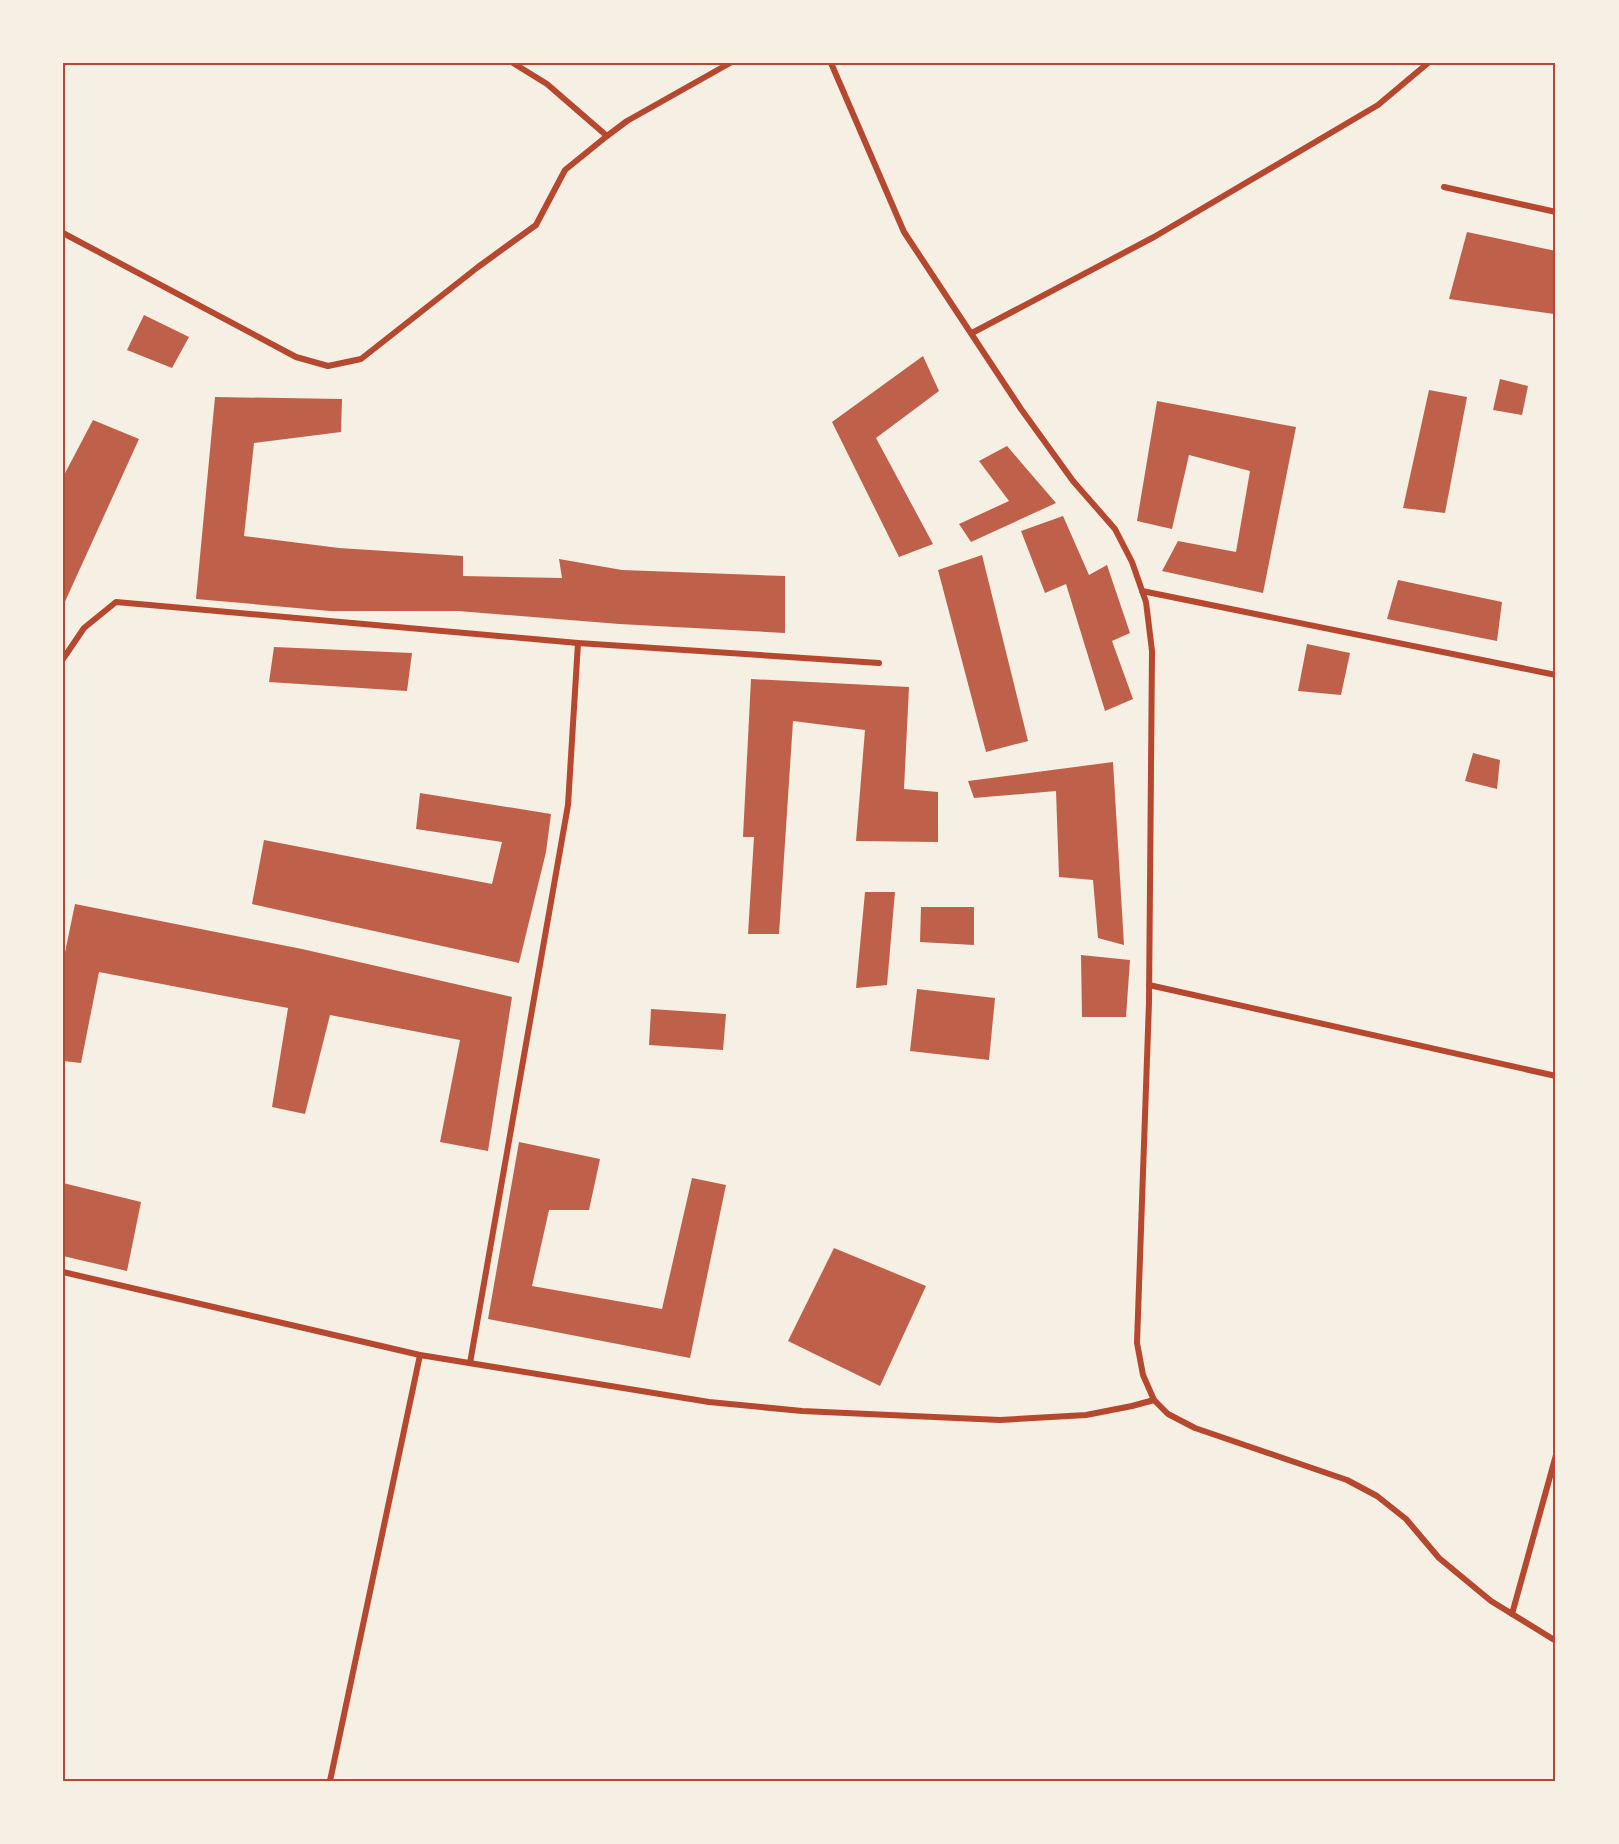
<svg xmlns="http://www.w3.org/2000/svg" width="1619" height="1844" font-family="Overpass,sans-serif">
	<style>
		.building { fill: #bf614a }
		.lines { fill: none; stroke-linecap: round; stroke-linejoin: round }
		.minor { stroke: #b5482f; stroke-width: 6 }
		.neatline { fill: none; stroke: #b5482f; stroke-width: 2 }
	</style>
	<rect width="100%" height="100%" fill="#f6efe4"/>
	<g class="building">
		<path d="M 1467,232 L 1556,251 L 1554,314 L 1449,299 Z"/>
		<path d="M 144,315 L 189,337 L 172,368 L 127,350 Z"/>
		<path d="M 923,356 L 939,391 L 876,438 L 933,544 L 899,557 L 832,422 Z"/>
		<path d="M 1500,379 L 1528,386 L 1522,415 L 1493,410 Z"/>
		<path d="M 1429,390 L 1467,397 L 1445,513 L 1403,508 Z"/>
		<path d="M 215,397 L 342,399 L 341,432 L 254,443 L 244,536 L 339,548 L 463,556 L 463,576 L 562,578 L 559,559 L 622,570 L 785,576 L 785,633 L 619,624 L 458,611 L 330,611 L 196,599 Z"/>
		<path d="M 1157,401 L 1296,427 L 1263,593 L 1162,571 L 1178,541 L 1236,552 L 1250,471 L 1189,455 L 1172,529 L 1137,521 Z"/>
		<path d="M 93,420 L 139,439 L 63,606 L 63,477 Z"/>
		<path d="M 1007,446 L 1056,503 L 971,542 L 959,524 L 1009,501 L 979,461 Z"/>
		<path d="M 1063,516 L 1089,575 L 1107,565 L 1130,633 L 1112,641 L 1133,699 L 1105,711 L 1066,584 L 1045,593 L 1021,531 Z"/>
		<path d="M 982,555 L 1028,741 L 986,752 L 938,570 Z"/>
		<path d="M 1398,580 L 1502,602 L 1497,641 L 1387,619 Z"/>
		<path d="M 1307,644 L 1350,653 L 1341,695 L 1298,691 Z"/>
		<path d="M 274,647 L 412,653 L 407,691 L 269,682 Z"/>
		<path d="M 751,679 L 909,687 L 904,789 L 938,792 L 938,842 L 856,841 L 865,730 L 793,721 L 779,934 L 748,934 L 754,837 L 743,837 Z"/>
		<path d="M 1473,753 L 1500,760 L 1497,789 L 1465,781 Z"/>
		<path d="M 1113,762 L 1124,945 L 1098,938 L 1093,880 L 1059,877 L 1056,791 L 974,798 L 968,781 Z"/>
		<path d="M 420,793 L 551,814 L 546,852 L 519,963 L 252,904 L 264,840 L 492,884 L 502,842 L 416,829 Z"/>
		<path d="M 865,892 L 895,892 L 887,985 L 856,988 Z"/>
		<path d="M 75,904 L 302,949 L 512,997 L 488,1151 L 440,1142 L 460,1040 L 330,1015 L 305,1114 L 272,1107 L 288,1008 L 99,972 L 81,1063 L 63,1061 L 63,962 Z"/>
		<path d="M 921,907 L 974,907 L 974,945 L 920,942 Z"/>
		<path d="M 1081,955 L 1130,960 L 1126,1017 L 1082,1017 Z"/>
		<path d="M 917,989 L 995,998 L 989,1060 L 910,1051 Z"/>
		<path d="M 651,1009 L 726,1014 L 723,1050 L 649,1045 Z"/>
		<path d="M 519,1142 L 600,1159 L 589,1210 L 549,1210 L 532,1286 L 662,1309 L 692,1178 L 726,1185 L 690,1358 L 488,1319 Z"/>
		<path d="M 63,1183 L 141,1202 L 127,1271 L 63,1256 Z"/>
		<path d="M 834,1248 L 926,1286 L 880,1386 L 788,1341 Z"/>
	</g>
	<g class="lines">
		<g class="minor">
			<path d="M 513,63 L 547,84 L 607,136"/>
			<path d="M 831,63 L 904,232 L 1021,409 L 1073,481 L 1115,529 L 1132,562 L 1146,602 L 1152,651 L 1149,1002 L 1137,1343 L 1143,1375 L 1154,1400 L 1168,1414 L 1195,1428 L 1347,1480 L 1377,1496 L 1406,1519 L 1439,1558 L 1491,1601 L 1556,1641"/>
			<path d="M 1444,187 L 1556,212"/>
			<path d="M 63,233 L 296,357 L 328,366 L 361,359 L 478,267 L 536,225 L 565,170 L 607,136 L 627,121 L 730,63"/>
			<path d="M 972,333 L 1154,237 L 1378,105 L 1428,63"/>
			<path d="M 1142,591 L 1556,675"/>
			<path d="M 63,659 L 84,628 L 116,602 L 578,643 L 879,663"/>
			<path d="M 1149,985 L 1556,1076"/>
			<path d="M 63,1272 L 420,1355 L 709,1402 L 802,1411 L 1000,1420 L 1086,1415 L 1132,1406 L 1154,1400"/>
			<path d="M 470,1363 L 568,805 L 578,643"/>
			<path d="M 1512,1614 L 1556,1455"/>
			<path d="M 330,1781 L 420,1355"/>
		</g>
	</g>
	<rect width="1619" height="1844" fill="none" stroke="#f6efe4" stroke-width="129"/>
	<rect x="64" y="64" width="1490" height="1716" class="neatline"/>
</svg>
